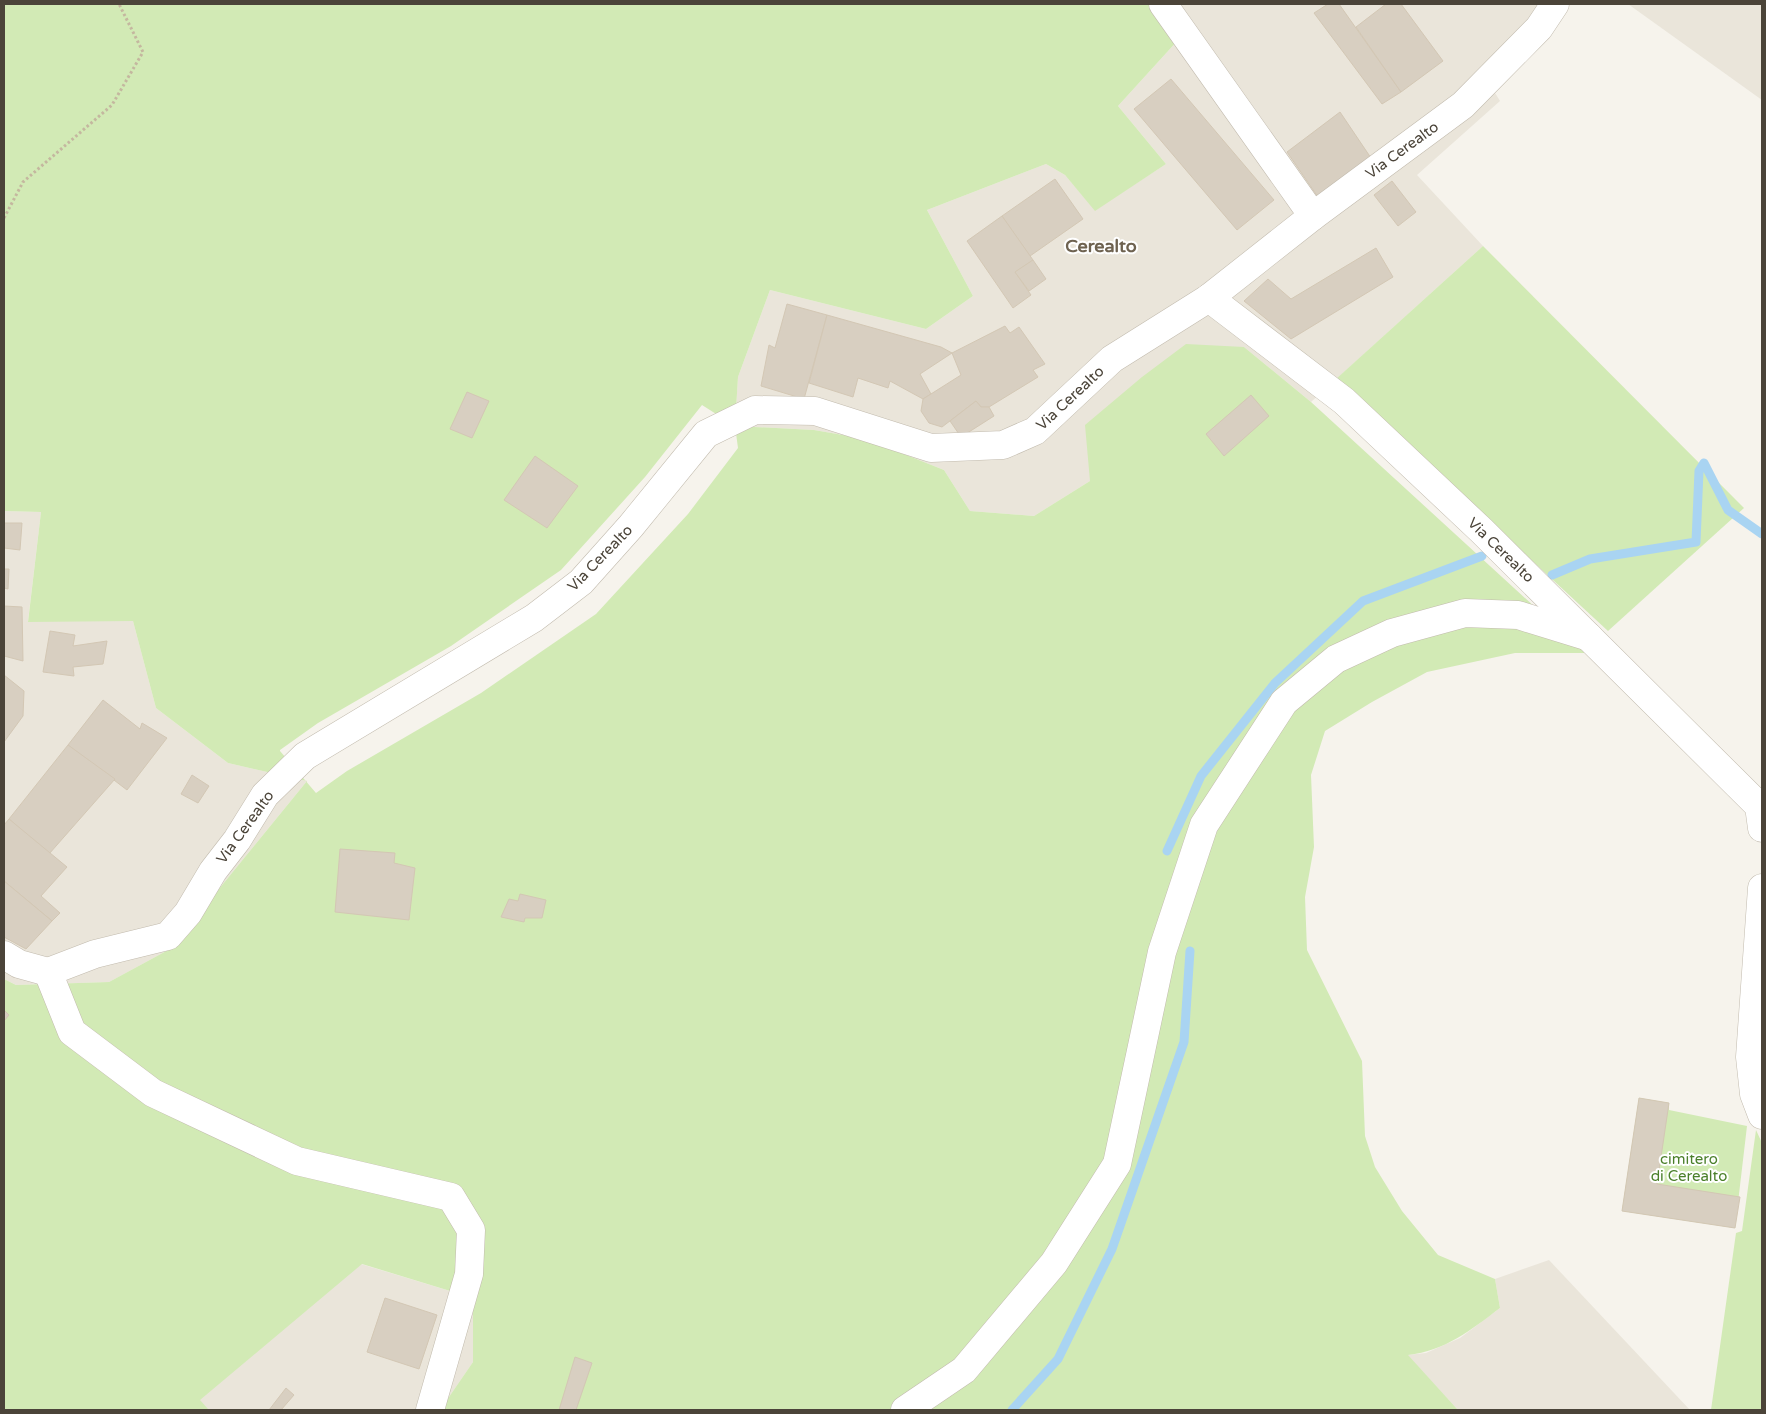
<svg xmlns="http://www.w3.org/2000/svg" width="1766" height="1414" font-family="'Varela Round',sans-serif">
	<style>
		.residential { fill: #eae5da }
		.green { fill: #d2eab5; fill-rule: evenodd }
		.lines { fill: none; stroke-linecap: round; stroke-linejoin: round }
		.stream { stroke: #a9d4f2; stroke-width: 9 }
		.building { fill: #d8cfc1; stroke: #d3c7b4 }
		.minor-casing { stroke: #c2bbae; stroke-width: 29 }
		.path { stroke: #c4b79f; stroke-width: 3; stroke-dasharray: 2.5 2.5; stroke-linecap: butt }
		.minor { stroke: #fff; stroke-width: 28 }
		.labels { text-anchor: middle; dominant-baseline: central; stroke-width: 4; stroke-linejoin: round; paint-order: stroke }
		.street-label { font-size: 15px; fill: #4b4439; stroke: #fff }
		.park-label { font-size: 15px; fill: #4a7f2a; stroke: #fff }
		.quarter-label { font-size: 18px; font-weight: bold; fill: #6e6250; stroke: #fff }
	</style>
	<rect width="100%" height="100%" fill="#f6f3ec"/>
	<g class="residential">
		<path d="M 1150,4 L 1549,4 L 1487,80 L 1500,101 L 1417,175 L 1483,246 L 1311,402 L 1244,347 L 1090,481 L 1034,516 L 970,511 L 944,470 L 866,439 L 814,430 L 735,426 L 738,377 L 770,290 L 926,329 L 973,296 L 927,210 L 1046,164 L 1065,175 L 1095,210 L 1166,164 L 1118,106 L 1179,39 Z"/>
		<path d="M 1628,4 L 1762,4 L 1762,100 Z"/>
		<path d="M 4,511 L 41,512 L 28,621 L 133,621 L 156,708 L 228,763 L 307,781 L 170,949 L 109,982 L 16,985 L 4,979 Z"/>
		<path d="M 1549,1260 L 1690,1410 L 1458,1410 L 1407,1355 L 1426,1353 L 1460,1338 L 1500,1308 L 1495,1279 Z"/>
		<path d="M 361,1264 L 473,1298 L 473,1362 L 440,1410 L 209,1410 L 199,1400 Z"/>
	</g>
	<g class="green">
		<path d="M 4,4 L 1150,4 L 1179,39 L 1118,106 L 1166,164 L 1095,211 L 1065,175 L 1046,164 L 927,210 L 973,296 L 926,329 L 770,290 L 738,377 L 735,426 L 814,430 L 866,439 L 944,470 L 970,511 L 1034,516 L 1090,481 L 1085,425 L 1142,377 L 1186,344 L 1244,347 L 1311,402 L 1585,653 L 1515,653 L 1427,672 L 1372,702 L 1325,731 L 1311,775 L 1314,847 L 1305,897 L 1307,950 L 1362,1061 L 1365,1136 L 1375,1167 L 1402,1211 L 1438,1255 L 1495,1279 L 1500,1308 C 1471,1330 1445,1351 1408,1355 L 1458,1410 L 440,1410 L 473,1362 L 473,1298 L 362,1264 L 200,1400 L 209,1410 L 4,1410 L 4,979 L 16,985 L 109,982 L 170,949 L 307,781 L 228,763 L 156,708 L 133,621 L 28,622 L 41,512 L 4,511 ZM 702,405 L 735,426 L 738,448 L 688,514 L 596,614 L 481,693 L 347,771 L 316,793 L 280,751 L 280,750 L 318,723 L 451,646 L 561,570 L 645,477 Z"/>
		<path d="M 1483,246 L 1744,508 L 1608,631 L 1336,379 Z"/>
		<path d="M 1639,1098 L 1669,1103 L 1669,1110 L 1747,1126 L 1735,1228 L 1622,1211 Z"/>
		<path d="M 1756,1130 L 1762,1143 L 1762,1410 L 1711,1410 L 1736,1233 L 1742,1231 Z"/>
	</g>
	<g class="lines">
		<g class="stream">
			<path d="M 1552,575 L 1590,559 L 1696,542 L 1699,471 L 1704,463 L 1728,510 L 1762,534"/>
			<path d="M 1167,851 L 1201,776 L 1275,683 L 1363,601 L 1482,556"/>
			<path d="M 1012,1410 L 1058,1359 L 1112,1249 L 1184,1042 L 1190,951"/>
		</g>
	</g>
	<g class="building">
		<path d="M 1328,4 L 1339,4 L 1401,92 L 1382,104 L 1314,13 Z"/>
		<path d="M 1386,4 L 1401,4 L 1443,61 L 1401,92 L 1356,27 Z"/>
		<path d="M 1171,79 L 1274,200 L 1237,230 L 1134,109 Z"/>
		<path d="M 1340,112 L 1371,158 L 1318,197 L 1287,152 Z"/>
		<path d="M 1055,179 L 1083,219 L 1030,256 L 1002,216 Z"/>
		<path d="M 1392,181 L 1416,212 L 1398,226 L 1374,195 Z"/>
		<path d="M 1002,216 L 1033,260 L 1015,272 L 1031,295 L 1013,308 L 967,241 Z"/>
		<path d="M 1376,248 L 1393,277 L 1291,339 L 1244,301 L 1268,279 L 1291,299 Z"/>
		<path d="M 1033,260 L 1046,279 L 1029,291 L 1015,272 Z"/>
		<path d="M 787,304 L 827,315 L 804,399 L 761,386 L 769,345 L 775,348 Z"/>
		<path d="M 827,315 L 941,347 L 952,353 L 920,374 L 931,394 L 923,399 L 890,381 L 888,388 L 858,378 L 853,397 L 809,383 Z"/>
		<path d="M 1005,326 L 1010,333 L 1019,327 L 1045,364 L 1033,370 L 1038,377 L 989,407 L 981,407 L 976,401 L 942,427 L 929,423 L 921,411 L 923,399 L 961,375 L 952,353 Z"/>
		<path d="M 467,392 L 489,401 L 472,438 L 450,429 Z"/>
		<path d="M 1251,395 L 1269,416 L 1224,456 L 1206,434 Z"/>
		<path d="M 976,401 L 981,407 L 989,407 L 994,416 L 961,437 L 950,421 Z"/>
		<path d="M 535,456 L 578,486 L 547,528 L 504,500 Z"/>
		<path d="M 4,523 L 22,523 L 20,550 L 4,548 Z"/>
		<path d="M 4,569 L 9,569 L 8,589 L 4,588 Z"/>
		<path d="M 4,606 L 22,607 L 23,661 L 4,656 Z"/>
		<path d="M 50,631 L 75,635 L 73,646 L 107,641 L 103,664 L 73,667 L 74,676 L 43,672 Z"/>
		<path d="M 4,675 L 24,691 L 23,716 L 4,742 Z"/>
		<path d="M 103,700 L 140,729 L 142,723 L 167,738 L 127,790 L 68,745 Z"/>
		<path d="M 68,745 L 115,779 L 49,854 L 9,819 Z"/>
		<path d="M 192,775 L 209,786 L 198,803 L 181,794 Z"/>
		<path d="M 9,819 L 67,867 L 41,896 L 60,913 L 52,921 L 4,881 L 4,825 Z"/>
		<path d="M 340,849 L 395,853 L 394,863 L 415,868 L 409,920 L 335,912 Z"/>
		<path d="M 4,881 L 52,921 L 26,949 L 4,937 Z"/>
		<path d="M 520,894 L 546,900 L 542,918 L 525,918 L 524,922 L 501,917 L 509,899 L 518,901 Z"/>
		<path d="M 4,1010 L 9,1015 L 4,1021 Z"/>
		<path d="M 1639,1098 L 1669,1103 L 1657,1184 L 1740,1197 L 1735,1228 L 1622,1211 Z"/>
		<path d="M 385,1298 L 437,1315 L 419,1369 L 367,1352 Z"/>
		<path d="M 575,1357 L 592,1363 L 576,1410 L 559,1410 Z"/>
		<path d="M 286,1388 L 294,1395 L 281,1410 L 269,1410 Z"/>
	</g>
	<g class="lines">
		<g class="minor-casing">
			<g id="minor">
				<path d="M 1163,4 L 1313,216"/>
				<path d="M 1209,298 L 1344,401 L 1482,531 L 1759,806 L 1762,828"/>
				<path d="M 1762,888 L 1750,1057 L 1754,1094 L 1762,1115"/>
				<path d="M 4,955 L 19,964 L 48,972 L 95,954 L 168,936 L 188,913 L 213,871 L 237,840 L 265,795 L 305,756 L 534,618 L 581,582 L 631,526 L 706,434 L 755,410 L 815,411 L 931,448 L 1003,445 L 1035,431 L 1112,359 L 1209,298 L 1313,216 L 1463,105 L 1539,28 L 1555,4"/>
				<path d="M 48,972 L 72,1032 L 153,1093 L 297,1161 L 451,1197 L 471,1230 L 469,1274 L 430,1410"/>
				<path d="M 905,1410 L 964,1370 L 1054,1263 L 1117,1164 L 1162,952 L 1204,825 L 1284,702 L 1336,659 L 1392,633 L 1465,613 L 1518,615 L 1589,637"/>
			</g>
		</g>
		<path class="path" d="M 4,218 L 23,182 L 112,105 L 143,52 L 119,4"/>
		<use href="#minor" class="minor"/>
	</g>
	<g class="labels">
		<g class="street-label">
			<text transform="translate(1402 150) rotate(-36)">Via Cerealto</text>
			<text transform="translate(1070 398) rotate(-43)">Via Cerealto</text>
			<text transform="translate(1501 550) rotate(44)">Via Cerealto</text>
			<text transform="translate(600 558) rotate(-46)">Via Cerealto</text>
			<text transform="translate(245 827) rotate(-54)">Via Cerealto</text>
		</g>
		<g class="park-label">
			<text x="1689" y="1159">cimitero<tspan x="1689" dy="17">di Cerealto</tspan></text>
		</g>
		<g class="quarter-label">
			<text x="1101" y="246">Cerealto</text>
		</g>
	</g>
	<rect width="1766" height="1414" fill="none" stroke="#4b4439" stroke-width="10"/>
</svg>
